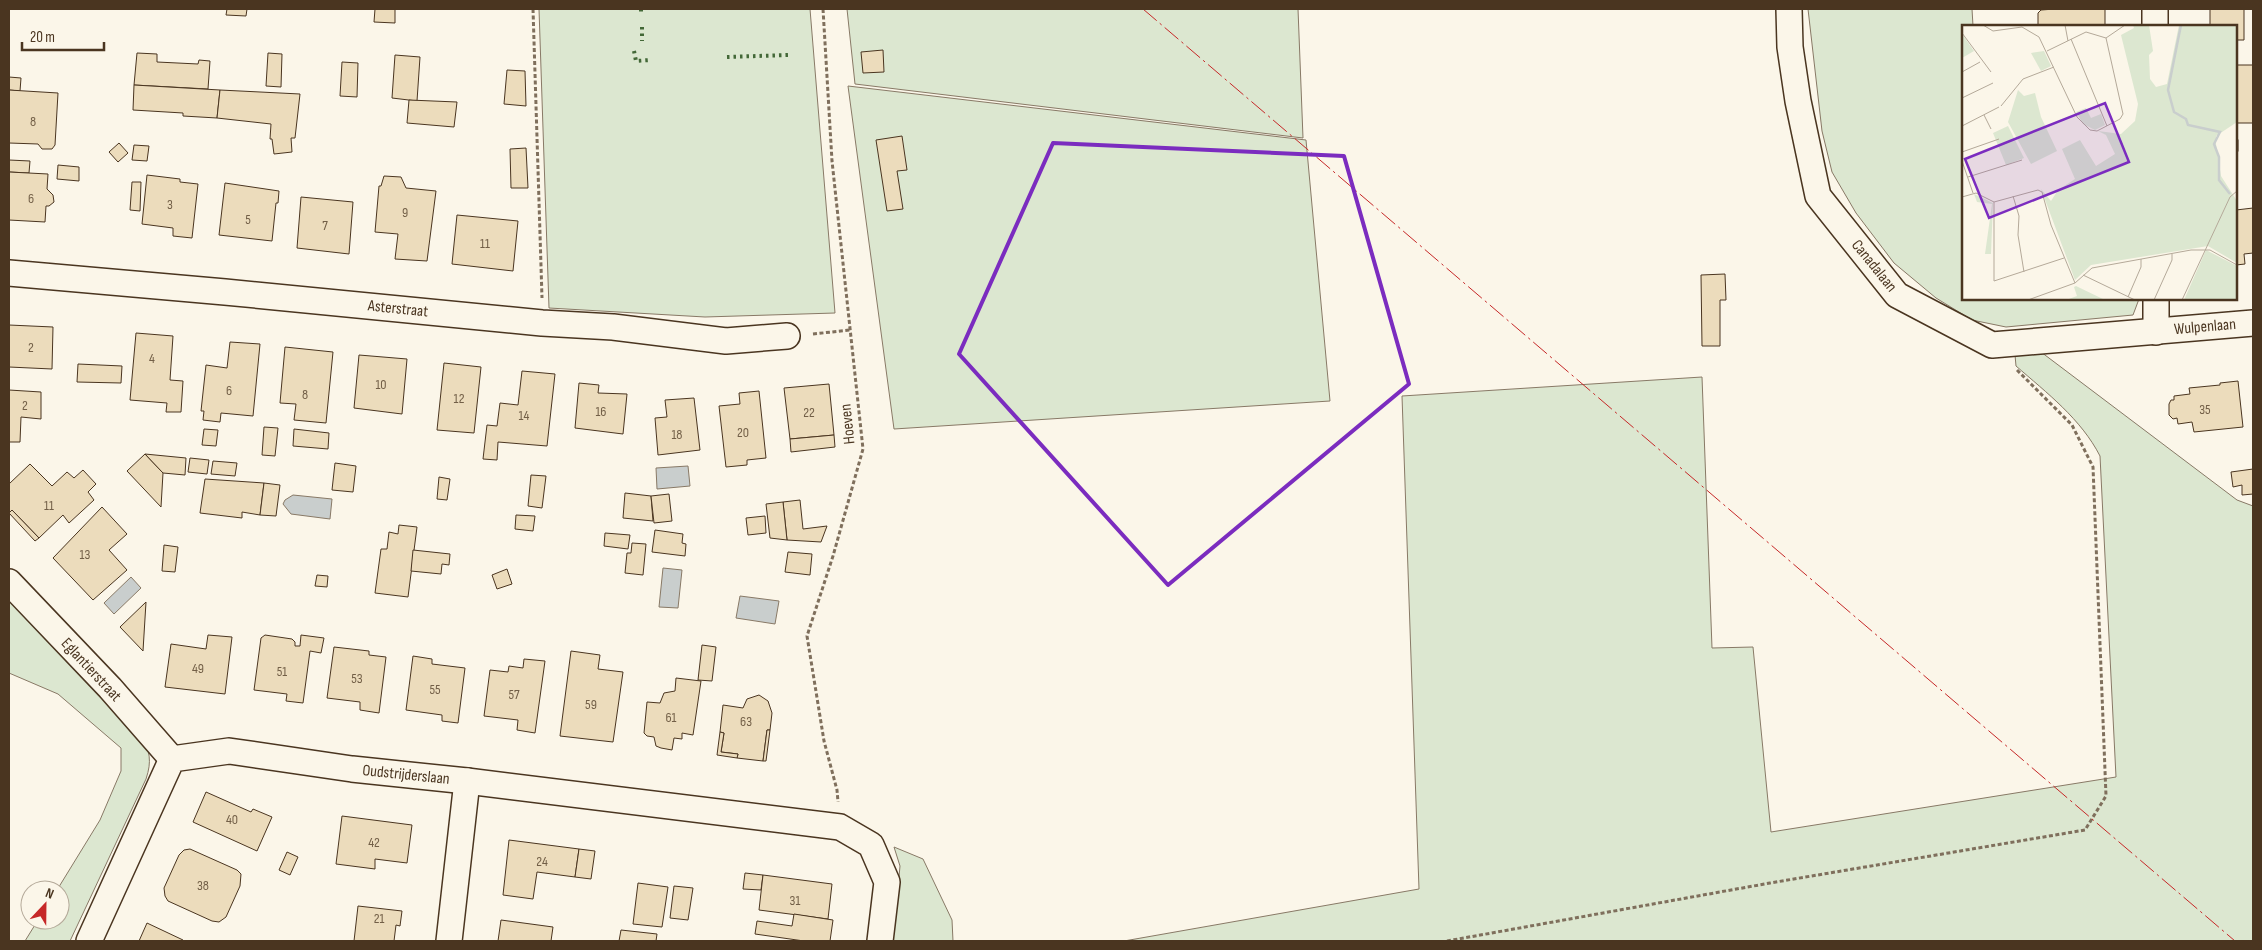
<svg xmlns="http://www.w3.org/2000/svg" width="2262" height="950" font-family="'Sofia Sans Condensed',sans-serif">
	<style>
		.green { fill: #dce7d0; stroke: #887966 }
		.water { fill: #c9cecd; stroke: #887966 }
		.building { fill: #ecdcbc; stroke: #4a3520 }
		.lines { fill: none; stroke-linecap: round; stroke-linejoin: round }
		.minor-casing { stroke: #4a3520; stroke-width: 28 }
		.path { stroke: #7f6f5c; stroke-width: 3; stroke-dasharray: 4 2.5; stroke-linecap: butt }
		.minor { stroke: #fbf6e9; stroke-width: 25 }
		.hedge { stroke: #436837; stroke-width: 4; stroke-dasharray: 2.5 4; stroke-linecap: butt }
		.power { stroke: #c62828; stroke-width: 1; stroke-dasharray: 18 4 2.5 4; stroke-linecap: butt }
		.marked { fill: none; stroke: #7b2cbf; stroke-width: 4; stroke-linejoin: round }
		.labels { text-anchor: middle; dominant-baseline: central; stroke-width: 4; stroke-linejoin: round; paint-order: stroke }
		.number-label { font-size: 14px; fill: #725f47 }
		.street-label { font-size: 16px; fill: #4a3520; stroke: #fbf6e9 }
		.inset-river { fill: none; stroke: #c9cecd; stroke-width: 2.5 }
		.inset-road { fill: none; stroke: #b4a999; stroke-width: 1 }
		.view { fill: #7b2cbf; fill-opacity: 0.15; stroke: #7b2cbf; stroke-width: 2.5 }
		.inset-edge { fill: none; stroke: #4a3520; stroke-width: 2.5 }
	</style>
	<rect width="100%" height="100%" fill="#fbf6e9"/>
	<g class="green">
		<path d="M 539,9 L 810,9 L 835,313 L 705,317 L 549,308 Z"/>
		<path d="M 847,9 L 1298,9 L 1303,138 L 855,84 Z"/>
		<path d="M 1808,9 L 1972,9 L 1973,26 L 1963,26 L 1963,299 L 2139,299 L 2133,315 L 2006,327 L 1972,320 L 1936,298 L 1894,263 L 1856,213 L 1832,172 L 1822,131 Z"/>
		<path d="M 848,86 L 1306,140 L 1330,401 L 894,429 Z"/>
		<path d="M 2041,352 L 2237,500 L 2253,506 L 2253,941 L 1124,941 L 1419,889 L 1402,396 L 1702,377 L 1712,648 L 1753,647 L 1771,832 L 2116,777 L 2100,456 C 2081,419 2047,393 2016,366 L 2015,355 Z"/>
		<path d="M 9,598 L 141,734 C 150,751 152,761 146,779 L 70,941 L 25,941 L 38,920 L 60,920 L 60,890 L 57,890 L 100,820 L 121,771 L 121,748 L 58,694 L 9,673 Z"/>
		<path d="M 894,847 L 923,859 L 952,920 L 953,941 L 893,941 L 900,866 Z"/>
	</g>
	<g class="water">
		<path d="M 688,466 L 690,486 L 657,489 L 656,468 Z"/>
		<path d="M 293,495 L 332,499 L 330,519 L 291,514 L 283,504 L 285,500 Z"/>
		<path d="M 663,568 L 682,570 L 678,608 L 659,607 Z"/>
		<path d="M 131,577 L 141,588 L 114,614 L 104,603 Z"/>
		<path d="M 740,596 L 779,601 L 775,624 L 736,618 Z"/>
	</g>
	<g class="building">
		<path d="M 227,9 L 247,9 L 246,16 L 226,15 Z"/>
		<path d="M 375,9 L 395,9 L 395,23 L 374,22 Z"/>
		<path d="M 2055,9 L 2105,9 L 2105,26 L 2038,26 L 2038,13 L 2041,10 Z"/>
		<path d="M 2210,9 L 2244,9 L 2244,40 L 2236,40 L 2236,26 L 2210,26 Z"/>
		<path d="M 883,50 L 884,72 L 863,73 L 861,52 Z"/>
		<path d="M 137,53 L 157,54 L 157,62 L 198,64 L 199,60 L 210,61 L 208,89 L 134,85 Z"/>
		<path d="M 268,53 L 282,54 L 281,87 L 266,86 Z"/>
		<path d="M 395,55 L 420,57 L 417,101 L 392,98 Z"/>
		<path d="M 342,62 L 358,63 L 357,97 L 340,96 Z"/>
		<rect x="2236" y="65" width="17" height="58"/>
		<path d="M 507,70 L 525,71 L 526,106 L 504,104 Z"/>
		<path d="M 9,77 L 21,78 L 20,91 L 9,90 Z"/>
		<path d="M 134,85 L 220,90 L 217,118 L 183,116 L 183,113 L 133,110 Z"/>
		<path d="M 9,90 L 58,93 L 55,145 L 52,149 L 42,149 L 38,144 L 9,143 Z"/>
		<path d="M 220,90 L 300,94 L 295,138 L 291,138 L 292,152 L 274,154 L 272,139 L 270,139 L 271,124 L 217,118 Z"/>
		<path d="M 409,100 L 457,102 L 454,127 L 407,123 Z"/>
		<path d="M 902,136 L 907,170 L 897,171 L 903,209 L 887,211 L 876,140 Z"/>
		<rect x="2236" y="140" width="2" height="11"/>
		<path d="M 119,143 L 128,153 L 118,162 L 109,152 Z"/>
		<path d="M 134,145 L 149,146 L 147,161 L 132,160 Z"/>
		<path d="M 526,148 L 528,188 L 511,188 L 510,149 Z"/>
		<path d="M 9,160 L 30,161 L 29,173 L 9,172 Z"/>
		<path d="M 58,165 L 79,167 L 79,181 L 57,179 Z"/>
		<path d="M 9,172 L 48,174 L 47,189 L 53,195 L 54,202 L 49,206 L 46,206 L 45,222 L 9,220 Z"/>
		<path d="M 147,175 L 180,179 L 180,182 L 198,184 L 192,238 L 173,236 L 173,228 L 142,224 Z"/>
		<path d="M 384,176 L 401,177 L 406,188 L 436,191 L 427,261 L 395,259 L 398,234 L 375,232 L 379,186 L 381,186 Z"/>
		<path d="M 132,182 L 141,182 L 140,211 L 130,210 Z"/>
		<path d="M 225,183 L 279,191 L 278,203 L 276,203 L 272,241 L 219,235 Z"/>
		<path d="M 301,197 L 353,202 L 349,254 L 297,248 Z"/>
		<path d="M 2253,208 L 2253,253 L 2244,254 L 2245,264 L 2236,265 L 2236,210 Z"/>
		<path d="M 457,215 L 518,221 L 513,271 L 452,264 Z"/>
		<path d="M 1725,274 L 1726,300 L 1720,300 L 1720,346 L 1702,346 L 1701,275 Z"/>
		<path d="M 9,325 L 53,327 L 52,369 L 9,367 Z"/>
		<path d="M 136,333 L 173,336 L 170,380 L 183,381 L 181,412 L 166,412 L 167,403 L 130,400 Z"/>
		<path d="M 230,342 L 260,344 L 253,416 L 221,413 L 220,422 L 203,420 L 204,411 L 201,411 L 206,365 L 227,368 Z"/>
		<path d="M 285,347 L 333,352 L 326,423 L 294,420 L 296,404 L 280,403 Z"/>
		<path d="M 359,355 L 407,359 L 402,414 L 354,408 Z"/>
		<path d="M 444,363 L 481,367 L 474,433 L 437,430 Z"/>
		<path d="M 78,364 L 122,366 L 121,383 L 77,382 Z"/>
		<path d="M 522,371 L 555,374 L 547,446 L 498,442 L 497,460 L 483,459 L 487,425 L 497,426 L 500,403 L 518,405 Z"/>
		<path d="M 2238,381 L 2243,427 L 2194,432 L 2192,422 L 2178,424 L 2177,418 L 2173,419 L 2169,415 L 2169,404 L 2171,400 L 2174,400 L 2174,396 L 2190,394 L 2189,388 L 2220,385 L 2220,383 Z"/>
		<path d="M 579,383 L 599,385 L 598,393 L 627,394 L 623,434 L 575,428 Z"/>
		<path d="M 829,384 L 834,435 L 790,439 L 784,388 Z"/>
		<path d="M 9,390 L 41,392 L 41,419 L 21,417 L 20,442 L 9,442 Z"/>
		<path d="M 759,391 L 766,458 L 747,460 L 747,465 L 726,467 L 719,406 L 740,404 L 739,393 Z"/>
		<path d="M 694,398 L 700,450 L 658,455 L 655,418 L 667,417 L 665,400 Z"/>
		<path d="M 264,427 L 278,428 L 275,456 L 262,455 Z"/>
		<path d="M 204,429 L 218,430 L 216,446 L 202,445 Z"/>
		<path d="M 294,429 L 329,433 L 328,449 L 293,446 Z"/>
		<path d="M 834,435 L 835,447 L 791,452 L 790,439 Z"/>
		<path d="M 145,454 L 163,473 L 161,507 L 127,471 Z"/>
		<path d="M 145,454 L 186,458 L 185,475 L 163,473 Z"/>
		<path d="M 190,458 L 209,460 L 207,474 L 188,472 Z"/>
		<path d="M 213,461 L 237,463 L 235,476 L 211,474 Z"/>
		<path d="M 335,463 L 356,466 L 353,492 L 332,490 Z"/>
		<path d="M 30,464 L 52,486 L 67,472 L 74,478 L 83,470 L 96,484 L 88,492 L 94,500 L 69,523 L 63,515 L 39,538 L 12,510 L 9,513 L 9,484 Z"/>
		<path d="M 2253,469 L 2253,494 L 2242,495 L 2242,485 L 2233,487 L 2231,472 Z"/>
		<path d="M 531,475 L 546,476 L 542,508 L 528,506 Z"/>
		<path d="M 439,477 L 450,479 L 447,500 L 437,499 Z"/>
		<path d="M 205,479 L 264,483 L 260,515 L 242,512 L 242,518 L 200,513 Z"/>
		<path d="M 264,483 L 280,485 L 276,516 L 260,515 Z"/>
		<path d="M 625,493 L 651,496 L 653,521 L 623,518 Z"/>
		<path d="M 669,494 L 672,521 L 654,523 L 651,496 Z"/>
		<path d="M 800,500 L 803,529 L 827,526 L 821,542 L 787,540 L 783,502 Z"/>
		<path d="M 783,502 L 787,540 L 770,538 L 766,504 Z"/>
		<path d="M 102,507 L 127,534 L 109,550 L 127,570 L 93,600 L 53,558 Z"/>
		<path d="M 12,510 L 39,538 L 35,541 L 9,513 Z"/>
		<path d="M 516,515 L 535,516 L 533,531 L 515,529 Z"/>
		<path d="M 765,516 L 766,533 L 748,535 L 746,518 Z"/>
		<path d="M 399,525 L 417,527 L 408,597 L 375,593 L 381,549 L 387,549 L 389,532 L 398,534 Z"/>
		<path d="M 655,530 L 683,534 L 682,543 L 686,544 L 685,556 L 652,552 Z"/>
		<path d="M 605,533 L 630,535 L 628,549 L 604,546 Z"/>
		<path d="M 632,543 L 646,544 L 643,575 L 625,573 L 627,553 L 631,553 Z"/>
		<path d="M 164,545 L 178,547 L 175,572 L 162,571 Z"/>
		<path d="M 413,550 L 450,554 L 449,565 L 442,564 L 441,574 L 411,571 Z"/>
		<path d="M 788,552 L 812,554 L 810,575 L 785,572 Z"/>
		<path d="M 507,569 L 512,584 L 497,589 L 492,575 Z"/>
		<path d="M 317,575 L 328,576 L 327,587 L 315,586 Z"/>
		<path d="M 146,602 L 143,651 L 120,627 Z"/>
		<path d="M 208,635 L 232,637 L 225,694 L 165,687 L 171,644 L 206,649 Z"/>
		<path d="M 265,635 L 292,639 L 295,642 L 295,646 L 300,646 L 301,635 L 324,638 L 321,653 L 310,651 L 303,703 L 286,701 L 287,694 L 254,690 L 261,638 Z"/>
		<path d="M 702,645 L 716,647 L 712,681 L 698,680 Z"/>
		<path d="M 334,647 L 369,651 L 369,655 L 386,657 L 379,713 L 360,710 L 360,702 L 327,698 Z"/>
		<path d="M 571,651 L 600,655 L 598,669 L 623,672 L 613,742 L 560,736 Z"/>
		<path d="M 413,656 L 432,659 L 432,664 L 465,668 L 458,723 L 442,721 L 442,715 L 406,710 Z"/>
		<path d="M 524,659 L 545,661 L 535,733 L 517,730 L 518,720 L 484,716 L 490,670 L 508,672 L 509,666 L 523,668 Z"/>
		<path d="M 676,678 L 701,681 L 693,735 L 682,733 L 682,739 L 674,738 L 672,750 L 661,748 L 656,746 L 654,737 L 647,736 L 644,733 L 647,702 L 660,703 L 664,693 L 675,691 Z"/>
		<path d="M 759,695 L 768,701 L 772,713 L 770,730 L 767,730 L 763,761 L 737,758 L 738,754 L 721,752 L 724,733 L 720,732 L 723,705 L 743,708 L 747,699 Z"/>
		<path d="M 767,730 L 770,730 L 766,761 L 763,761 Z"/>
		<path d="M 720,732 L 724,733 L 721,752 L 738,754 L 737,758 L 717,755 Z"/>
		<path d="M 206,792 L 251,812 L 253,809 L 272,817 L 257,851 L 193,822 Z"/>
		<path d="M 342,816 L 412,825 L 407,863 L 375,859 L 375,869 L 336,864 Z"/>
		<path d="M 509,840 L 579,849 L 575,877 L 537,872 L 533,899 L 503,895 Z"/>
		<path d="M 190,849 L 237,870 L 241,874 L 240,886 L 226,917 L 219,922 L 212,921 L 168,901 L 165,896 L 164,888 L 179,855 L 184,850 Z"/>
		<path d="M 579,849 L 595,851 L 591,879 L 575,877 Z"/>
		<path d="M 287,852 L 298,857 L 290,875 L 279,870 Z"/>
		<path d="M 745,873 L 763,875 L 761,890 L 743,889 Z"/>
		<path d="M 763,875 L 832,884 L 828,919 L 759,910 Z"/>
		<path d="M 638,883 L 668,887 L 662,927 L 633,924 Z"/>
		<path d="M 674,886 L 693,888 L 688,920 L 670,918 Z"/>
		<path d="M 358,906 L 402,911 L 400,926 L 396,925 L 394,941 L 354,941 Z"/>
		<path d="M 794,914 L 833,920 L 830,941 L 804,941 L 755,934 L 757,921 L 792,926 Z"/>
		<path d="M 501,920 L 553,927 L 551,941 L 498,941 Z"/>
		<path d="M 147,923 L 183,940 L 183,941 L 139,941 Z"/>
		<path d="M 621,930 L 657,934 L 656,941 L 619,941 Z"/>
	</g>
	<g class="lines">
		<g class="minor-casing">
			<g id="minor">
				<path d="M 1789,9 L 1790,47 L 1798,101 L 1818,196 L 1897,295 L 1992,345 L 2253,323"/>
				<path d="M 2155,26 L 2155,9"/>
				<path d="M 9,273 L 225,292 L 542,323 L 613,327 L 726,341 L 787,336"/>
				<path d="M 2156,299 L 2156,332"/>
				<path d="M 9,582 L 110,688 L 172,759"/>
				<path d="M 89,941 L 172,759 L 229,751 L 352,769 L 467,781 L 840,827 L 871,845 L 887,882 L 880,941"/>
				<path d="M 449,941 L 467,781"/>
			</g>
		</g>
		<g class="path">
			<path d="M 533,9 L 542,298"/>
			<path d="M 823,9 L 832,161 L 863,449 L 833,556 L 807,636 L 824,741 L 837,790 L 838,802"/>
			<path d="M 813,334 L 850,330"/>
			<path d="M 1447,941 L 1770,883 L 2085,830 L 2106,796 L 2093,467 L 2072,425 L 2017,370"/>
		</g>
		<use href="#minor" class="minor"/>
		<g class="hedge">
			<path d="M 641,9 L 641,14"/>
			<path d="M 642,27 L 642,41"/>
			<path d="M 634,51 L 636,61 L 650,60"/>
			<path d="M 727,57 L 788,55"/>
		</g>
		<path class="power" d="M 1143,9 L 2235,941"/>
	</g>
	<path class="marked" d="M 1053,143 L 1344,156 L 1409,384 L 1168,585 L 959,354 Z"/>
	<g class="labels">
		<g class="number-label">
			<text x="33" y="121">8</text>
			<text x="31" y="198">6</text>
			<text x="170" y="204">3</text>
			<text x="405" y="212">9</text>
			<text x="248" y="219">5</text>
			<text x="325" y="225">7</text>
			<text x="485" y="243">11</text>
			<text x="31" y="347">2</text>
			<text x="152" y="358">4</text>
			<text x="381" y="384">10</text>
			<text x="229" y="390">6</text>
			<text x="305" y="394">8</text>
			<text x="459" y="398">12</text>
			<text x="25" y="405">2</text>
			<text x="2205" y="409">35</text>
			<text x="601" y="411">16</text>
			<text x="809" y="412">22</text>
			<text x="524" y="415">14</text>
			<text x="743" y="432">20</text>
			<text x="677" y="434">18</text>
			<text x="49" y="505">11</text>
			<text x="85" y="554">13</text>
			<text x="198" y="668">49</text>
			<text x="282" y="671">51</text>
			<text x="357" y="678">53</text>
			<text x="435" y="689">55</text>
			<text x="514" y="694">57</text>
			<text x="591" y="704">59</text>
			<text x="671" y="717">61</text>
			<text x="746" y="721">63</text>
			<text x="232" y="819">40</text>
			<text x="374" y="842">42</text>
			<text x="542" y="861">24</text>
			<text x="203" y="885">38</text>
			<text x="795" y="900">31</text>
			<text x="379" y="918">21</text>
		</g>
		<g class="street-label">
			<text transform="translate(1874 266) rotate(51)">Canadalaan</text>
			<text transform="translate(398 309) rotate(6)">Asterstraat</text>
			<text transform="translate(2205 327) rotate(-5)">Wulpenlaan</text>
			<text transform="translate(848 424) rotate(-96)">Hoeven</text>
			<text transform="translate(91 670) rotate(47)">Eglantierstraat</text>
			<text transform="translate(406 775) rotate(6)">Oudstrijderslaan</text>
		</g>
	</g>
	<g transform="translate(1962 25)">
		<rect width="275" height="275" fill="#fbf6e9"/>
		<path d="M 171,0 L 187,0 L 191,26 L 187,30 L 188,54 L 194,62 L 205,59 L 217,0 L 275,0 L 275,97 L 254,111 L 254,119 L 259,151 L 275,176 L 275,238 L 246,221 L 129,240 L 113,255 L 79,164 L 89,176 L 96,165 L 113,154 L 100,124 L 118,115 L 134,141 L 153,129 L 144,110 L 136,106 L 159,109 L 173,96 L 176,79 L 159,10 L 172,3 ZM 0,9 L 12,26 L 0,33 ZM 82,26 L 89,41 L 79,46 L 69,28 ZM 56,65 L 62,71 L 73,68 L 79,92 L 95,126 L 69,139 L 46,97 ZM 124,83 L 129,93 L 139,89 L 143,100 L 133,105 L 121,99 L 114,87 ZM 46,101 L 62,133 L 44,140 L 31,108 ZM 12,169 L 31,178 L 29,229 L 23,229 L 30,179 L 15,177 ZM 244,225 L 275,241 L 275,275 L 222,275 ZM 114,261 L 143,275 L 104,275 L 115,271 L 112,262 Z" fill="#dce7d0"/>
		<path class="inset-river" d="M 219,0 L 206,65 L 212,87 L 224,94 L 226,100 L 258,107 L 252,119 L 257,132 L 257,155 L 268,169"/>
		<path class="inset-road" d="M 21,0 L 31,6 L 60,2 L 77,12 L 115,92 L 128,105 L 135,106 L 158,94 L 161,89 L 144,13M 103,0 L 106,16M 0,8 L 29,47M 144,13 L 163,0M 109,14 L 145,101M 85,26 L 124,7 L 144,13M 0,47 L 18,37M 0,73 L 31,58M 39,81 L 61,54 L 92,42M 22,90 L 29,104M 0,101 L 37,82M 0,127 L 37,114M 0,136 L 11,168M 6,152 L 60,135M 51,171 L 57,191 L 56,210 L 62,247M 0,172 L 14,168 L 32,177M 102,233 L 32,256 L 32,177 L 76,165 L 80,167 L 89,200 L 113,258M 121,250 L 173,275M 166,272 L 179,242 L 179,234M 66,275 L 113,258 L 130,243 L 229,225 L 248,225 L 275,240M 192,275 L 210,235 L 210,229M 220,275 L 268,172 L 275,166"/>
		<path class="view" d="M 143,78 L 167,137 L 27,193 L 3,134 Z"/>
		<rect width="275" height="275" class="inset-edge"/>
	</g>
	<rect width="2262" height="950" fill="none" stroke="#4a3520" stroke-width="20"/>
	<g transform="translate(45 905) rotate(22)"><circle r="24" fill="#fbf6e9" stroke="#b4a999"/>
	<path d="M0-4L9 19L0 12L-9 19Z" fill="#c62828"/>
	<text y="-8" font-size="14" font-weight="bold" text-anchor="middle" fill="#4a3520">N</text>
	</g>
	<path d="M22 42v8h82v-8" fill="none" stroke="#4a3520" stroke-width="2.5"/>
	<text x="30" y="42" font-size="15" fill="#4a3520" stroke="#fbf6e9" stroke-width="4" paint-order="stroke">20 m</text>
</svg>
